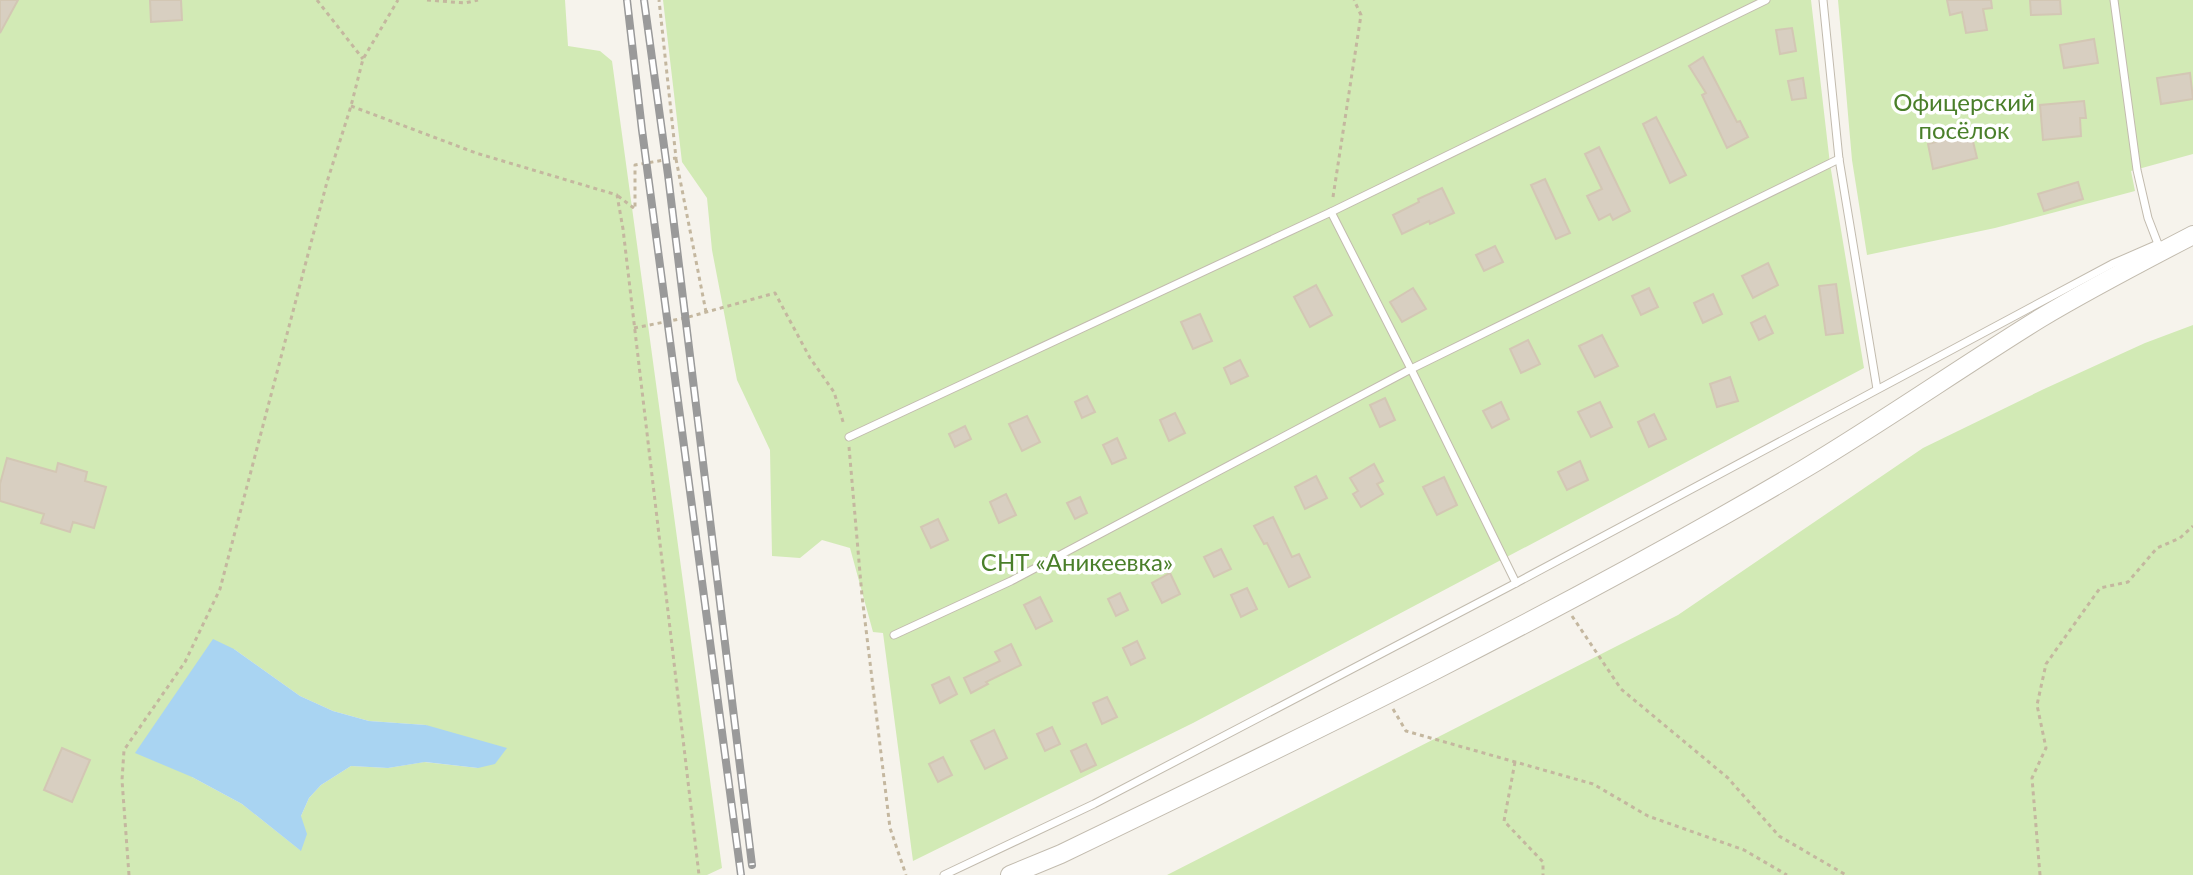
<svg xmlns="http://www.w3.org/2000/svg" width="2193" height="875" font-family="Lato,sans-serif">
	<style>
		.green { fill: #d2eab5; fill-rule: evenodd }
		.water { fill: #a9d4f2 }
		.building { fill: #d8cfc1; stroke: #d3c7b4; stroke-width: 2 }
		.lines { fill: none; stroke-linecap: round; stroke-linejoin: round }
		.service-casing { stroke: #c2bbae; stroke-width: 9 }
		.tertiary-casing { stroke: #c2bbae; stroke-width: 20 }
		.path { stroke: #c4b79f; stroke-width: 3; stroke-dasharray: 4 4; stroke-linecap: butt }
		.service { stroke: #fff; stroke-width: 7 }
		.tertiary { stroke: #fff; stroke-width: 18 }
		.rail-casing { stroke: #9a9a9a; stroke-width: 8 }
		.rail { stroke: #fff; stroke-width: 5; stroke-dasharray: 15; stroke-linecap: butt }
		.labels { text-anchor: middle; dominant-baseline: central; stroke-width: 7; stroke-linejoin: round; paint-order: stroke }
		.park-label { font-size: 24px; fill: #4a7f2a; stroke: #fff }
	</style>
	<rect width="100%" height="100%" fill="#f6f3ec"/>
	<g class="green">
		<path d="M 0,0 L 565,0 L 568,46 L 600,51 L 612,61 L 722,868 L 707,875 L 0,875 ZM 234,649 L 300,696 L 333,711 L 369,721 L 426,725 L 478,768 L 424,762 L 388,768 L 351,766 L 321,785 L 309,798 L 301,816 L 300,850 L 242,804 L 192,777 Z"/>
		<path d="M 663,0 L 1811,0 L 1830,164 L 1864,368 L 1193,723 L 913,861 L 883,633 L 873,632 L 850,548 L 822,540 L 800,558 L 772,556 L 770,450 L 737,380 L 712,250 L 707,198 L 682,162 Z"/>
		<path d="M 1838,0 L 2193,0 L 2193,154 L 2131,171 L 2135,191 L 1995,228 L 1867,255 L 1852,160 Z"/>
		<path d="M 2193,325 L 2193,875 L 1167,875 L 1678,615 L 1923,448 L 2044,389 L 2145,343 Z"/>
	</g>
	<path class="water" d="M 213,639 L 234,649 L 300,696 L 333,711 L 369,721 L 426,725 L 507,748 L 495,764 L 478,768 L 425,762 L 388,768 L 351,766 L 321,785 L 309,798 L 301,816 L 307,834 L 301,851 L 242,804 L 192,777 L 135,753 Z"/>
	<g class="building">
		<path d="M 0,0 L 18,0 L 0,33 Z"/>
		<path d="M 150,0 L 181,0 L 182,20 L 151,22 Z"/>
		<path d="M 1947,0 L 1991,0 L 1992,8 L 1983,9 L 1987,30 L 1966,33 L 1962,12 L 1950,15 Z"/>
		<path d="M 2030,0 L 2060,0 L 2061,14 L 2031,15 Z"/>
		<path d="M 1792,28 L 1796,51 L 1780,54 L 1776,30 Z"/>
		<path d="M 2094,39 L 2098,63 L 2064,68 L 2060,45 Z"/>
		<path d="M 1703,57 L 1737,122 L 1740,121 L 1748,137 L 1727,148 L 1702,95 L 1706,93 L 1689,66 Z"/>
		<path d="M 2190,73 L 2193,99 L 2161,104 L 2157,78 Z"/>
		<path d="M 1803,78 L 1806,98 L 1792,100 L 1788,81 Z"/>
		<path d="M 2084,101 L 2086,118 L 2080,118 L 2081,136 L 2043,140 L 2040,105 Z"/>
		<path d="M 1656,117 L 1686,175 L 1670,183 L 1643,124 Z"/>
		<path d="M 1971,133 L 1977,158 L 1933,169 L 1928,144 Z"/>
		<path d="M 1599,147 L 1630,211 L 1613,220 L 1610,214 L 1599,220 L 1587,196 L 1602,189 L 1585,154 Z"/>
		<path d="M 1545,179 L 1570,233 L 1556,239 L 1531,185 Z"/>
		<path d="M 2078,182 L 2083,199 L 2044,211 L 2038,194 Z"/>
		<path d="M 1442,188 L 1454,213 L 1430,224 L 1429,221 L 1402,234 L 1393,215 L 1419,202 L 1418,199 Z"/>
		<path d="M 1495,246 L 1503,262 L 1484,271 L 1476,255 Z"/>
		<path d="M 1768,263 L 1778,285 L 1753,298 L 1742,276 Z"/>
		<path d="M 1836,284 L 1843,333 L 1826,335 L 1819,286 Z"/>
		<path d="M 1316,285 L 1332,315 L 1310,327 L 1294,297 Z"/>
		<path d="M 1413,288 L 1426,309 L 1402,322 L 1390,302 Z"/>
		<path d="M 1649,288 L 1658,307 L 1641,315 L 1632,296 Z"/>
		<path d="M 1713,294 L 1722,314 L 1703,323 L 1694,303 Z"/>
		<path d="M 1200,314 L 1212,341 L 1193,349 L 1181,322 Z"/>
		<path d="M 1765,316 L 1773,333 L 1759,340 L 1751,323 Z"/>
		<path d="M 1602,335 L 1618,366 L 1595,377 L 1579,346 Z"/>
		<path d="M 1528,340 L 1540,364 L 1521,373 L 1510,349 Z"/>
		<path d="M 1240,360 L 1248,376 L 1231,384 L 1224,368 Z"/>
		<path d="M 1730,377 L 1738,401 L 1717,407 L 1710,384 Z"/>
		<path d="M 1087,396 L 1095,412 L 1082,418 L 1075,402 Z"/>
		<path d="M 1385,398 L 1395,420 L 1380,427 L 1370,405 Z"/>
		<path d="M 1501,402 L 1509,419 L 1492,428 L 1483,411 Z"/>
		<path d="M 1600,402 L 1612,427 L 1591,437 L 1578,412 Z"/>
		<path d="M 1175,413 L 1185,433 L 1169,441 L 1160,420 Z"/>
		<path d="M 1654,414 L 1666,439 L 1649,447 L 1638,422 Z"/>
		<path d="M 1027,416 L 1040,442 L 1022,451 L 1009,424 Z"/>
		<path d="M 965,426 L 971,439 L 955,447 L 949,434 Z"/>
		<path d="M 1117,438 L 1126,458 L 1112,464 L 1103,445 Z"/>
		<path d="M 7,458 L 56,472 L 58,463 L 87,472 L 85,481 L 106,487 L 94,528 L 73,522 L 70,532 L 41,523 L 44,514 L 0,501 L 0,484 Z"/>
		<path d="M 1580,461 L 1588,480 L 1567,490 L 1558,472 Z"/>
		<path d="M 1374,464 L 1383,481 L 1377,484 L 1383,494 L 1361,507 L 1353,494 L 1358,491 L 1350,478 Z"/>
		<path d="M 1316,476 L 1327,498 L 1305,509 L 1295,487 Z"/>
		<path d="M 1444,477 L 1457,505 L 1437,515 L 1423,487 Z"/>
		<path d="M 1006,494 L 1016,515 L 999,523 L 990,502 Z"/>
		<path d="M 1080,497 L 1087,513 L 1075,519 L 1067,503 Z"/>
		<path d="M 1273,517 L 1292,557 L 1299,554 L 1310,577 L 1289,587 L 1267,543 L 1264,544 L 1254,526 Z"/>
		<path d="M 938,519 L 948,540 L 931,548 L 921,527 Z"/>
		<path d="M 1221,549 L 1231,569 L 1214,577 L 1204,557 Z"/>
		<path d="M 1170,573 L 1180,594 L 1162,603 L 1152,583 Z"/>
		<path d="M 1247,588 L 1257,609 L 1241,617 L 1231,595 Z"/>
		<path d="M 1120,593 L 1128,610 L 1116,616 L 1108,599 Z"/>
		<path d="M 1040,597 L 1052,621 L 1036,629 L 1024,605 Z"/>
		<path d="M 1137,641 L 1145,658 L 1131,665 L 1123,648 Z"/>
		<path d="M 1011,644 L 1021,665 L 986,682 L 988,684 L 971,693 L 964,678 L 1000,661 L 995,652 Z"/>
		<path d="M 949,677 L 957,694 L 940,703 L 932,685 Z"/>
		<path d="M 1107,697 L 1117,717 L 1102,724 L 1093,703 Z"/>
		<path d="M 1052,727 L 1060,744 L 1045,751 L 1037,734 Z"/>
		<path d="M 994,730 L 1007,758 L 985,769 L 971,741 Z"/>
		<path d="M 1086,744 L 1096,765 L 1081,772 L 1071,751 Z"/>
		<path d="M 62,748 L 90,760 L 72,802 L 44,790 Z"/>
		<path d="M 943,757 L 952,775 L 938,782 L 929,764 Z"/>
	</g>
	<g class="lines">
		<g class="service-casing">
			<g id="service">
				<path d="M 1823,0 L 1839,159 L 1877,389"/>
				<path d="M 2114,0 L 2137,170 L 2148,218 L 2158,244"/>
				<path d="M 1331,212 L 1411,369 L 1516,583"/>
				<path d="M 849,437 L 1331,212 L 1766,0"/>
				<path d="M 894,635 L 1011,581 L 1411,369 L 1839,159"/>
				<path d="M 944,875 L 1094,804 L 1516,583 L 2112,264 L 2158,244"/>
			</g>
		</g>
		<g class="tertiary-casing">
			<path id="tertiary" d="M 1010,875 L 1061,854 C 1312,733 1564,611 1804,469 C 1884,421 1960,368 2039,319 C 2089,289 2141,262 2193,235"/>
		</g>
		<g class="path">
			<path d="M 317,0 L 363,59"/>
			<path d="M 427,0 L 465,3 L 478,0"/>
			<path d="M 351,106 L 476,153 L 617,195 L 623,229 L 699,875"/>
			<path d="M 676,159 L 706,312"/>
			<path d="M 618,196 L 635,209 L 635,165 L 676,158 L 659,0"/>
			<path d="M 1333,197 L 1361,15 L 1354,0"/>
			<path d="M 634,328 L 685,318 L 775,293 L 810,358 L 834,392 L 844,425"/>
			<path d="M 849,447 L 862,596 L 890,828 L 906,875"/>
			<path d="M 1572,616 L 1621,689 L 1728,778 L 1779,836 L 1846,875"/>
			<path d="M 1393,709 L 1406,731 L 1593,784 L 1648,816 L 1744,850 L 1787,875"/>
			<path d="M 1515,762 L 1504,821 L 1543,862 L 1543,875"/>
			<path d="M 129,875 L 122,780 L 124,750 L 185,662 L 220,589 L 327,182 L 351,106 L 363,59 L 398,0"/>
			<path d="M 2040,875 L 2032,778 L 2046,748 L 2037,705 L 2046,664 L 2100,588 L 2128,582 L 2157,548 L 2180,538 L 2193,526"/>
		</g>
		<use href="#service" class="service"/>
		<use href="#tertiary" class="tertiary"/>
		<g class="rail-casing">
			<g id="rail">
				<path d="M 627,0 L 642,130 L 741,875"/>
				<path d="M 644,0 L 668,175 L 752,865"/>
			</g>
		</g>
		<use href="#rail" class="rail"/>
	</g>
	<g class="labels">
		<g class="park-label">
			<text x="1964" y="101">Офицерский<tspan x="1964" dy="28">посёлок</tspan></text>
			<text x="1077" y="561">СНТ «Аникеевка»</text>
		</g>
	</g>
</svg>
